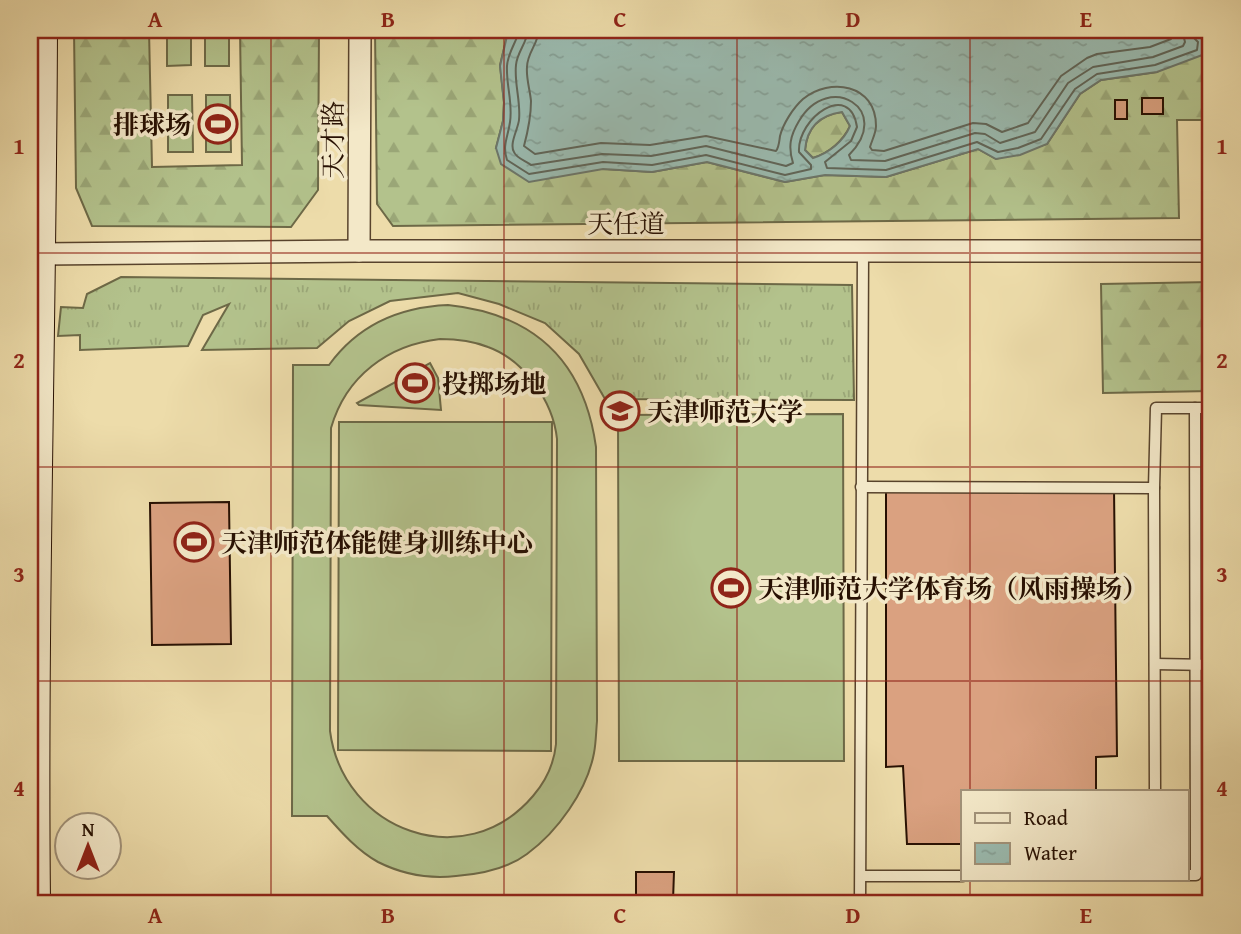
<svg xmlns="http://www.w3.org/2000/svg" width="1241" height="934" font-family="'Gentium Book Plus','Noto Serif SC',serif">
	<style>
		.grass { fill: url(#grass-tufts); stroke: #6d6947; stroke-width: 2 }
		.forest { fill: url(#forest-firs); stroke: #6d6947; stroke-width: 2 }
		.pitch { fill: #b3c28c; stroke: #6d6947; stroke-width: 2; fill-rule: evenodd }
		.water { fill: url(#water-ripples); stroke: #6c766a; stroke-width: 2; fill-rule: evenodd }
		.lines { fill: none; stroke-linecap: round; stroke-linejoin: round }
		.shore { stroke: #606558; stroke-width: 2 }
		.building { fill: #daa180; stroke: #271002; stroke-width: 2 }
		.lane-casing { stroke: #58432c; stroke-width: 13 }
		.street-casing { stroke: #58432c; stroke-width: 24 }
		.secondary-casing { stroke: #271002; stroke-width: 34 }
		.lane { stroke: #f3e8c8; stroke-width: 10 }
		.street { stroke: #f3e8c8; stroke-width: 21 }
		.secondary { stroke: #f3e8c8; stroke-width: 32 }
		.grid { fill: none; stroke: #8f2418; stroke-width: 2; stroke-opacity: 0.55 }
		.labels { text-anchor: middle; dominant-baseline: central; stroke-width: 7; stroke-linejoin: round; paint-order: stroke }
		.poi-label { font-size: 26px; font-weight: bold; fill: #271002; stroke: #f3e8c8; text-anchor: start }
		.street-label { font-size: 26px; fill: #271002; stroke: #f3e8c8 }
		.neatline { fill: none; stroke: #8f2418; stroke-width: 2.5 }
		.grid-label { font-size: 23px; text-anchor: middle; font-weight: bold; fill: #8f2418 }
	</style>
	<defs>
		<pattern id="grass-tufts" width="24" height="20" patternUnits="userSpaceOnUse" patternTransform="scale(1.75)"><rect width="24" height="20" fill="#b3c28c"/><path d="M3 7l-1-3M5 7V3M7 7l1-3M15 17l-1-3M17 17v-4M19 17l1-3" fill="none" stroke="#9aa677"/></pattern>
		<pattern id="forest-firs" width="22" height="20" patternUnits="userSpaceOnUse" patternTransform="scale(1.75)"><rect width="22" height="20" fill="#b3c28c"/><path d="M5 1l3.5 6h-7zM16 11l3.5 6h-7z" fill="#9aa677"/></pattern>
		<pattern id="water-ripples" width="26" height="14" patternUnits="userSpaceOnUse" patternTransform="scale(1.75)"><rect width="26" height="14" fill="#9abaaf"/><path d="M2 4q2-2 4 0t4 0M15 11q2-2 4 0t4 0" fill="none" stroke="#859f95"/></pattern>
	</defs>
	<rect width="100%" height="100%" fill="#eddcaa"/>
	<filter id="stains"><feTurbulence type="fractalNoise" baseFrequency=".00286" numOctaves="4"/><feColorMatrix values="0 0 0 0 .2 0 0 0 0 .09 0 0 0 0 .02 0 0 0 .5 -.17"/></filter>
	<radialGradient id="worn" r=".72"><stop offset=".6" stop-color="#630" stop-opacity="0"/><stop offset="1" stop-color="#630" stop-opacity=".3"/></radialGradient>
	<path class="grass" d="M 121,277 L 852,285 L 854,400 L 605,399 L 579,354 L 545,323 L 499,304 L 458,293 L 390,301 L 349,321 L 317,348 L 202,350 L 229,304 L 203,315 L 188,346 L 80,350 L 80,335 L 58,336 L 61,307 L 83,308 L 87,294 Z"/>
	<g class="forest">
		<path d="M 74,30 L 149,30 L 152,167 L 242,165 L 240,30 L 319,30 L 318,190 L 291,227 L 92,226 L 76,188 Z"/>
		<path d="M 375,30 L 517,30 L 507,36 L 500,65 L 504,102 L 503,121 L 496,148 L 604,169 L 652,172 L 707,162 L 785,182 L 825,175 L 886,177 L 978,149 L 996,159 L 1047,144 L 1080,94 L 1101,80 L 1157,72 L 1205,37 L 1193,30 L 1211,30 L 1211,120 L 1177,120 L 1179,218 L 393,226 L 377,204 Z"/>
		<path d="M 842,112 L 850,126 C 843,141 829,153 813,158 L 805,150 C 807,127 820,115 842,112 Z"/>
		<path d="M 1211,282 L 1211,391 L 1103,393 L 1101,284 Z"/>
		<path d="M 67,901 L 632,904 L 67,904 Z"/>
	</g>
	<g class="pitch">
		<path d="M 167,30 L 191,30 L 191,65 L 167,66 Z"/>
		<rect x="205" y="30" width="24" height="36"/>
		<path d="M 168,95 L 192,95 L 193,152 L 168,152 Z"/>
		<path d="M 206,95 L 230,95 L 231,152 L 206,152 Z"/>
		<path d="M 448,305 C 535,314 584,361 596,447 L 597,721 C 596,732 596,743 594,753 C 587,791 557,832 527,854 C 507,869 481,874 456,876 C 430,879 402,874 378,862 C 358,851 342,833 327,816 L 292,816 L 293,365 L 329,365 C 358,325 400,307 448,305 ZM 440,339 C 456,339 473,341 488,347 C 524,360 553,401 557,439 L 556,744 C 554,764 546,781 533,796 C 465,876 343,831 330,731 L 331,428 C 346,376 388,345 440,339 Z"/>
		<path d="M 430,363 L 438,378 L 441,410 L 359,405 L 357,403 Z"/>
		<path d="M 843,414 L 844,761 L 619,761 L 618,415 Z"/>
		<path d="M 339,422 L 552,422 L 551,751 L 338,750 Z"/>
	</g>
	<path class="water" d="M 517,30 L 1193,30 L 1205,37 L 1205,54 L 1157,72 L 1101,80 L 1080,94 L 1047,144 L 1020,155 L 996,159 L 978,149 L 886,177 L 825,175 L 785,182 L 707,162 L 652,172 L 603,169 L 529,182 L 501,164 L 496,148 L 503,121 L 504,103 L 500,66 L 507,36 ZM 842,112 L 850,126 C 844,141 829,153 813,158 L 805,150 C 807,127 820,115 842,112 Z"/>
	<g class="lines">
		<g class="shore">
			<path d="M 519,30 C 518,40 508,51 507,66 C 506,85 513,103 510,122 C 508,137 502,145 507,160 L 529,174 L 603,162 L 652,165 L 706,155 L 785,175 L 811,169 L 811,165 L 799,152 C 797,118 850,80 857,127 L 851,141 L 825,162 L 827,168 L 886,170 L 977,142 L 998,152 L 1018,148 L 1041,139 L 1075,89 L 1097,74 L 1155,65 L 1197,50 L 1198,42 L 1192,36 L 1191,30"/>
			<path d="M 528,30 C 527,43 517,52 516,65 C 514,83 521,102 519,120 C 518,129 509,144 514,152 C 516,158 526,161 531,165 L 602,154 L 651,156 L 706,146 L 786,166 L 793,163 C 788,147 790,136 799,121 C 829,70 894,110 849,155 L 851,160 L 885,161 L 975,133 L 985,134 L 1000,143 L 1035,132 L 1068,83 L 1093,67 L 1153,57 L 1183,46 L 1185,42 L 1182,30"/>
			<path d="M 539,30 C 538,44 527,53 527,67 C 526,78 530,90 531,101 C 531,116 528,131 524,146 L 535,154 L 601,143 L 650,145 L 706,136 L 776,151 C 779,147 779,143 780,136 C 783,124 793,108 803,99 C 830,77 876,84 876,126 C 876,133 872,140 870,147 L 872,150 L 884,151 L 973,123 L 986,124 L 1002,132 L 1028,123 L 1061,76 L 1087,58 L 1097,54 L 1150,47 L 1171,39 L 1172,30"/>
		</g>
	</g>
	<g class="building">
		<rect x="1142" y="98" width="21" height="16"/>
		<rect x="1115" y="100" width="12" height="19"/>
		<path d="M 886,487 L 1114,488 L 1117,756 L 1096,757 L 1096,792 L 963,792 L 963,844 L 907,844 L 903,766 L 886,767 Z"/>
		<path d="M 229,502 L 231,644 L 152,645 L 150,503 Z"/>
		<path d="M 636,872 L 674,872 L 673,901 L 636,900 Z"/>
	</g>
	<g class="lines">
		<g class="lane-casing">
			<g id="lane">
				<path d="M 861,487 L 1154,488 L 1156,408 L 1211,408"/>
				<path d="M 1154,488 L 1155,792"/>
				<path d="M 1155,664 L 1211,665"/>
				<path d="M 1187,875 L 1196,875 L 1195,408"/>
				<path d="M 861,876 L 963,876"/>
				<path d="M 860,904 L 863,251"/>
			</g>
		</g>
		<g class="street-casing">
			<g id="street">
				<path d="M 359,251 L 360,30"/>
				<path d="M 41,254 L 359,251 L 1211,251"/>
			</g>
		</g>
		<g class="secondary-casing">
			<path id="secondary" d="M 34,904 C 31,613 40,321 41,30"/>
		</g>
		<use href="#lane" class="lane"/>
		<use href="#street" class="street"/>
		<use href="#secondary" class="secondary"/>
	</g>
	<path class="grid" d="M 271,30 L 271,904M 504,30 L 504,904M 737,30 L 737,904M 970,30 L 970,792M 30,253 L 1211,253M 30,467 L 1211,467M 30,681 L 1211,681M 970,880 L 970,904"/>
	<defs>
		<g id="stadium-ring" transform="scale(2.0125)"><circle r="9.5" fill="#f3e8c8" stroke="#8f2418" stroke-width="1.5"/><path d="M0-5a6.5 5 0 1 0 0 10a6.5 5 0 1 0 0-10ZM-3.5-1.8h7v3.6h-7Z" fill="#8f2418"/></g>
		<g id="university-ring" transform="scale(2.0125)"><circle r="9.5" fill="#f3e8c8" stroke="#8f2418" stroke-width="1.5"/><path d="M0-5L7-2L0 1L-7-2ZM-4 1L0 2.5L4 1V4Q0 6-4 4Z" fill="#8f2418"/></g>
	</defs>
	<g fill-rule="evenodd">
		<use href="#stadium-ring" x="218" y="124"/>
		<use href="#stadium-ring" x="415" y="383"/>
		<use href="#university-ring" x="620" y="411"/>
		<use href="#stadium-ring" x="194" y="542"/>
		<use href="#stadium-ring" x="731" y="588"/>
	</g>
	<g class="labels">
		<g class="poi-label">
			<text x="191" y="124" text-anchor="end">排球场</text>
			<text x="442" y="383">投掷场地</text>
			<text x="647" y="411">天津师范大学</text>
			<text x="221" y="542">天津师范体能健身训练中心</text>
			<text x="758" y="588">天津师范大学体育场（风雨操场）</text>
		</g>
		<g class="street-label">
			<text transform="translate(332 140) rotate(-90)">天才路</text>
			<text x="626" y="223">天任道</text>
		</g>
	</g>
	<rect width="1241" height="934" fill="none" stroke="#eddcaa" stroke-width="77"/>
	<rect x="961" y="790" width="228" height="91" fill="#f3e8c8" stroke="#a19279" stroke-width="2"/>
	<rect x="975" y="813" width="35" height="10" fill="#f3e8c8" stroke="#a19279" stroke-width="2"/>
	<text x="1024" y="825" font-size="21" fill="#271002">Road</text>
	<rect x="975" y="843" width="35" height="21" fill="url(#water-ripples)" stroke="#a19279" stroke-width="2"/>
	<text x="1024" y="860" font-size="21" fill="#271002">Water</text>
	<g transform="translate(88 846)"><circle r="33" fill="#f3e8c8" stroke="#a19279" stroke-width="2"/>
	<path d="M0-5L12 26L0 18L-12 26Z" fill="#8f2418"/>
	<text y="-10" font-size="19" font-weight="bold" text-anchor="middle" fill="#271002">N</text>
	</g>
	<rect x="38" y="38" width="1164" height="857" class="neatline"/>
	<g class="grid-label">
		<text x="155" y="27">A</text>
		<text x="388" y="27">B</text>
		<text x="620" y="27">C</text>
		<text x="853" y="27">D</text>
		<text x="1086" y="27">E</text>
		<text x="19" y="154">1</text>
		<text x="1222" y="154">1</text>
		<text x="19" y="368">2</text>
		<text x="1222" y="368">2</text>
		<text x="19" y="582">3</text>
		<text x="1222" y="582">3</text>
		<text x="19" y="796">4</text>
		<text x="1222" y="796">4</text>
		<text x="155" y="923">A</text>
		<text x="388" y="923">B</text>
		<text x="620" y="923">C</text>
		<text x="853" y="923">D</text>
		<text x="1086" y="923">E</text>
	</g>
	<rect width="100%" height="100%" filter="url(#stains)"/>
	<rect width="100%" height="100%" fill="url(#worn)"/>
</svg>
